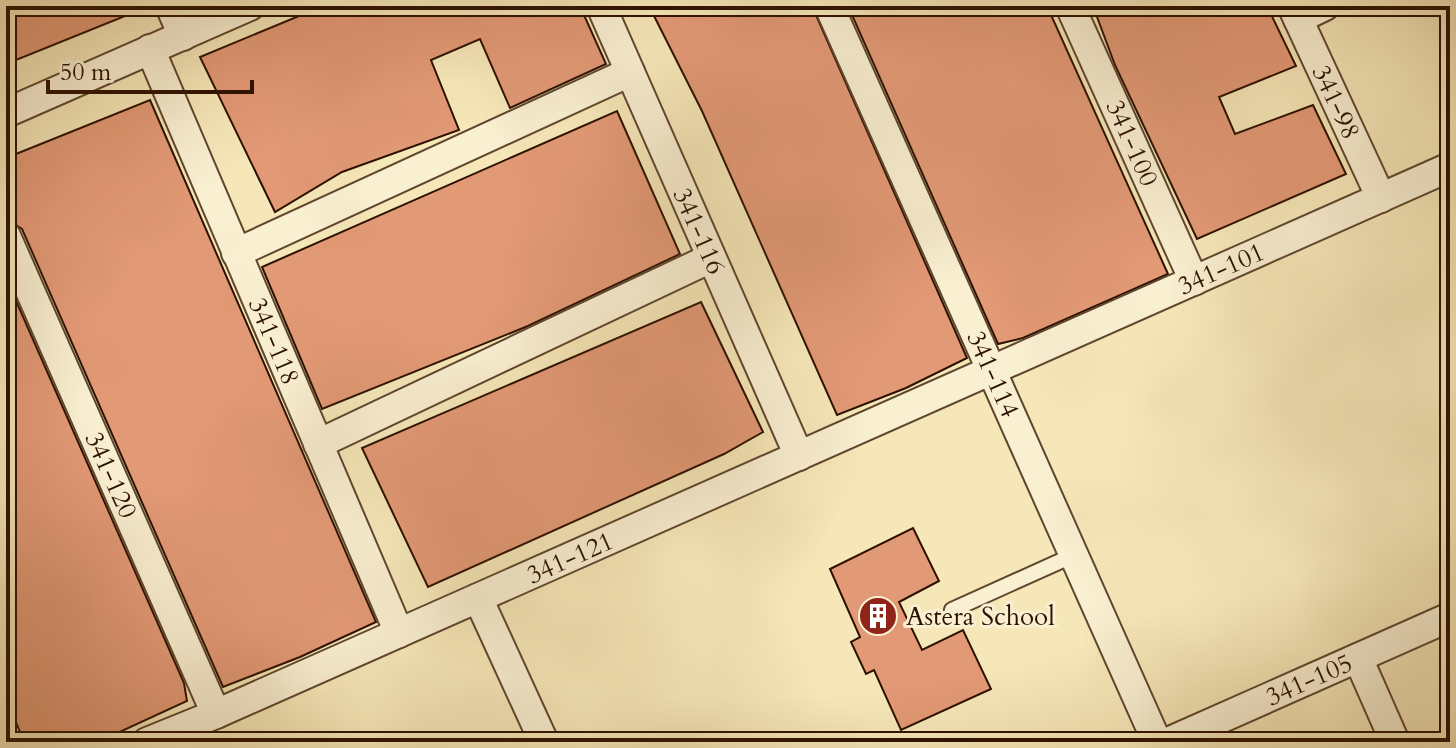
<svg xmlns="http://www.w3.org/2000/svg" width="1456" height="748" font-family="Cardo,serif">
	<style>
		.building { fill: #e29975; stroke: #2d1100; stroke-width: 2 }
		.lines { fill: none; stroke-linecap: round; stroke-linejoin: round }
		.service-casing { stroke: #5f462e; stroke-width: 18 }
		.minor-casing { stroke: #5f462e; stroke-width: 32 }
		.service { stroke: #f9efd1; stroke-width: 14 }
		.minor { stroke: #f9efd1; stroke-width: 28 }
		.labels { text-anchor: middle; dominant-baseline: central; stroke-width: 6; stroke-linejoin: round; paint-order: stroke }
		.street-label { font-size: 26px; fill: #2d1100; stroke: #f9efd1 }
		.poi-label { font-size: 26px; fill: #2d1100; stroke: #f9efd1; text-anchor: start }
	</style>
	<rect width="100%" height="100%" fill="#f6e7b8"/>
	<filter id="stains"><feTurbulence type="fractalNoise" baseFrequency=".0025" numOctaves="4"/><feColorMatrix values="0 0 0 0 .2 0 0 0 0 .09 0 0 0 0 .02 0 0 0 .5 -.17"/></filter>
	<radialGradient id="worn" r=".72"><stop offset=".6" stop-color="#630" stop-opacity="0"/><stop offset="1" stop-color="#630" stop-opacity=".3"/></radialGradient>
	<g class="building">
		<path d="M 6,6 L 144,6 L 145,8 L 6,64 Z"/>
		<path d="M 323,6 L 580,6 L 606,64 L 510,108 L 480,39 L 431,60 L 459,130 L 342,172 L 275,212 L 200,57 Z"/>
		<path d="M 649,6 L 812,6 L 967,358 L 906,388 L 837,415 L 702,111 Z"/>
		<path d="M 848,6 L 1047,6 L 1168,274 L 1023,338 L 998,344 Z"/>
		<path d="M 1093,6 L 1267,6 L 1296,66 L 1219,97 L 1235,134 L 1313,105 L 1346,174 L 1197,239 L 1115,65 Z"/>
		<path d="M 150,100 L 376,622 L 300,657 L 223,687 L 22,229 L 6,219 L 6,158 Z"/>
		<path d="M 617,111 L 680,254 L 528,326 L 322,409 L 262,267 Z"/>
		<path d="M 6,278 L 184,683 L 187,701 L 98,742 L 24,742 L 6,697 Z"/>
		<path d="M 701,302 L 763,432 L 724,454 L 428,587 L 362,448 Z"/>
		<path d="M 913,528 L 939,581 L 899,602 L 922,650 L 963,630 L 991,689 L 901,730 L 874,670 L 866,674 L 851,642 L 860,637 L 830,569 Z"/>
	</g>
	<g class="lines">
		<g class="service-casing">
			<path id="service" d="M 952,610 L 1074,555"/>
		</g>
		<g class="minor-casing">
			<g id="minor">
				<path d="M 170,6 L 183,36"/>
				<path d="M 601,6 L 799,456"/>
				<path d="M 829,6 L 1157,742"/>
				<path d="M 1070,6 L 1194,281"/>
				<path d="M 1292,6 L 1381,198"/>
				<path d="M 1298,19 L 1325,6"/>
				<path d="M 150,49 L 399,633"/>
				<path d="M 6,113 L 250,6"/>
				<path d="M 6,236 L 216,714"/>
				<path d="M 236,253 L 630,72"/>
				<path d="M 318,444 L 711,258"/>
				<path d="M 478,598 L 544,742"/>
				<path d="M 1358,658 L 1395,742"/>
				<path d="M 147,742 L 216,714 L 1450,167"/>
				<path d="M 1168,742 L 1450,617"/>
			</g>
		</g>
		<use href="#service" class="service"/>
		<use href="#minor" class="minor"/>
	</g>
	<defs>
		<g id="building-disc" transform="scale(2)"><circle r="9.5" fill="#8f2418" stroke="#f9efd1"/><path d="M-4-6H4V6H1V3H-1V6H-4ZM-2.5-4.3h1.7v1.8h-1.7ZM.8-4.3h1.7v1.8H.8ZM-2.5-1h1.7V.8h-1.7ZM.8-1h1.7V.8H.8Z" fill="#fff"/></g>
	</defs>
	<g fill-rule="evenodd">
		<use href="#building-disc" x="878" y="616"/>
	</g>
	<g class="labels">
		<g class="street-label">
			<text transform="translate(1336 102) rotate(65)">341-98</text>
			<text transform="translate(1132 143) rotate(66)">341-100</text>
			<text transform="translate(699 231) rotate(66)">341-116</text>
			<text transform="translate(1221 269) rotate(-24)">341-101</text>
			<text transform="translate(274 341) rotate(67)">341-118</text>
			<text transform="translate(993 374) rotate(66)">341-114</text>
			<text transform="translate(111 475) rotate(66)">341-120</text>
			<text transform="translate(570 558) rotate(-24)">341-121</text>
			<text transform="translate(1309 680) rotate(-24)">341-105</text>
		</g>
		<g class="poi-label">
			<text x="906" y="616">Astera School</text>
		</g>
	</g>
	<rect width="1456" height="748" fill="none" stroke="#f6e7b8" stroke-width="32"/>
	<rect x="8" y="8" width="1440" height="732" fill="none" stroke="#2d1100" stroke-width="4"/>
	<rect x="16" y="16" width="1424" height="716" fill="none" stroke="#2d1100" stroke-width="2"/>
	<path d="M48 80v12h204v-12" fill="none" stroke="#2d1100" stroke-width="4"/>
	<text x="60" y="80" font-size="24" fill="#2d1100" stroke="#f9efd1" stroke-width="6" paint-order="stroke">50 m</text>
	<rect width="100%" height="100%" filter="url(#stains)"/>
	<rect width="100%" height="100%" fill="url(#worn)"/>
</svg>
